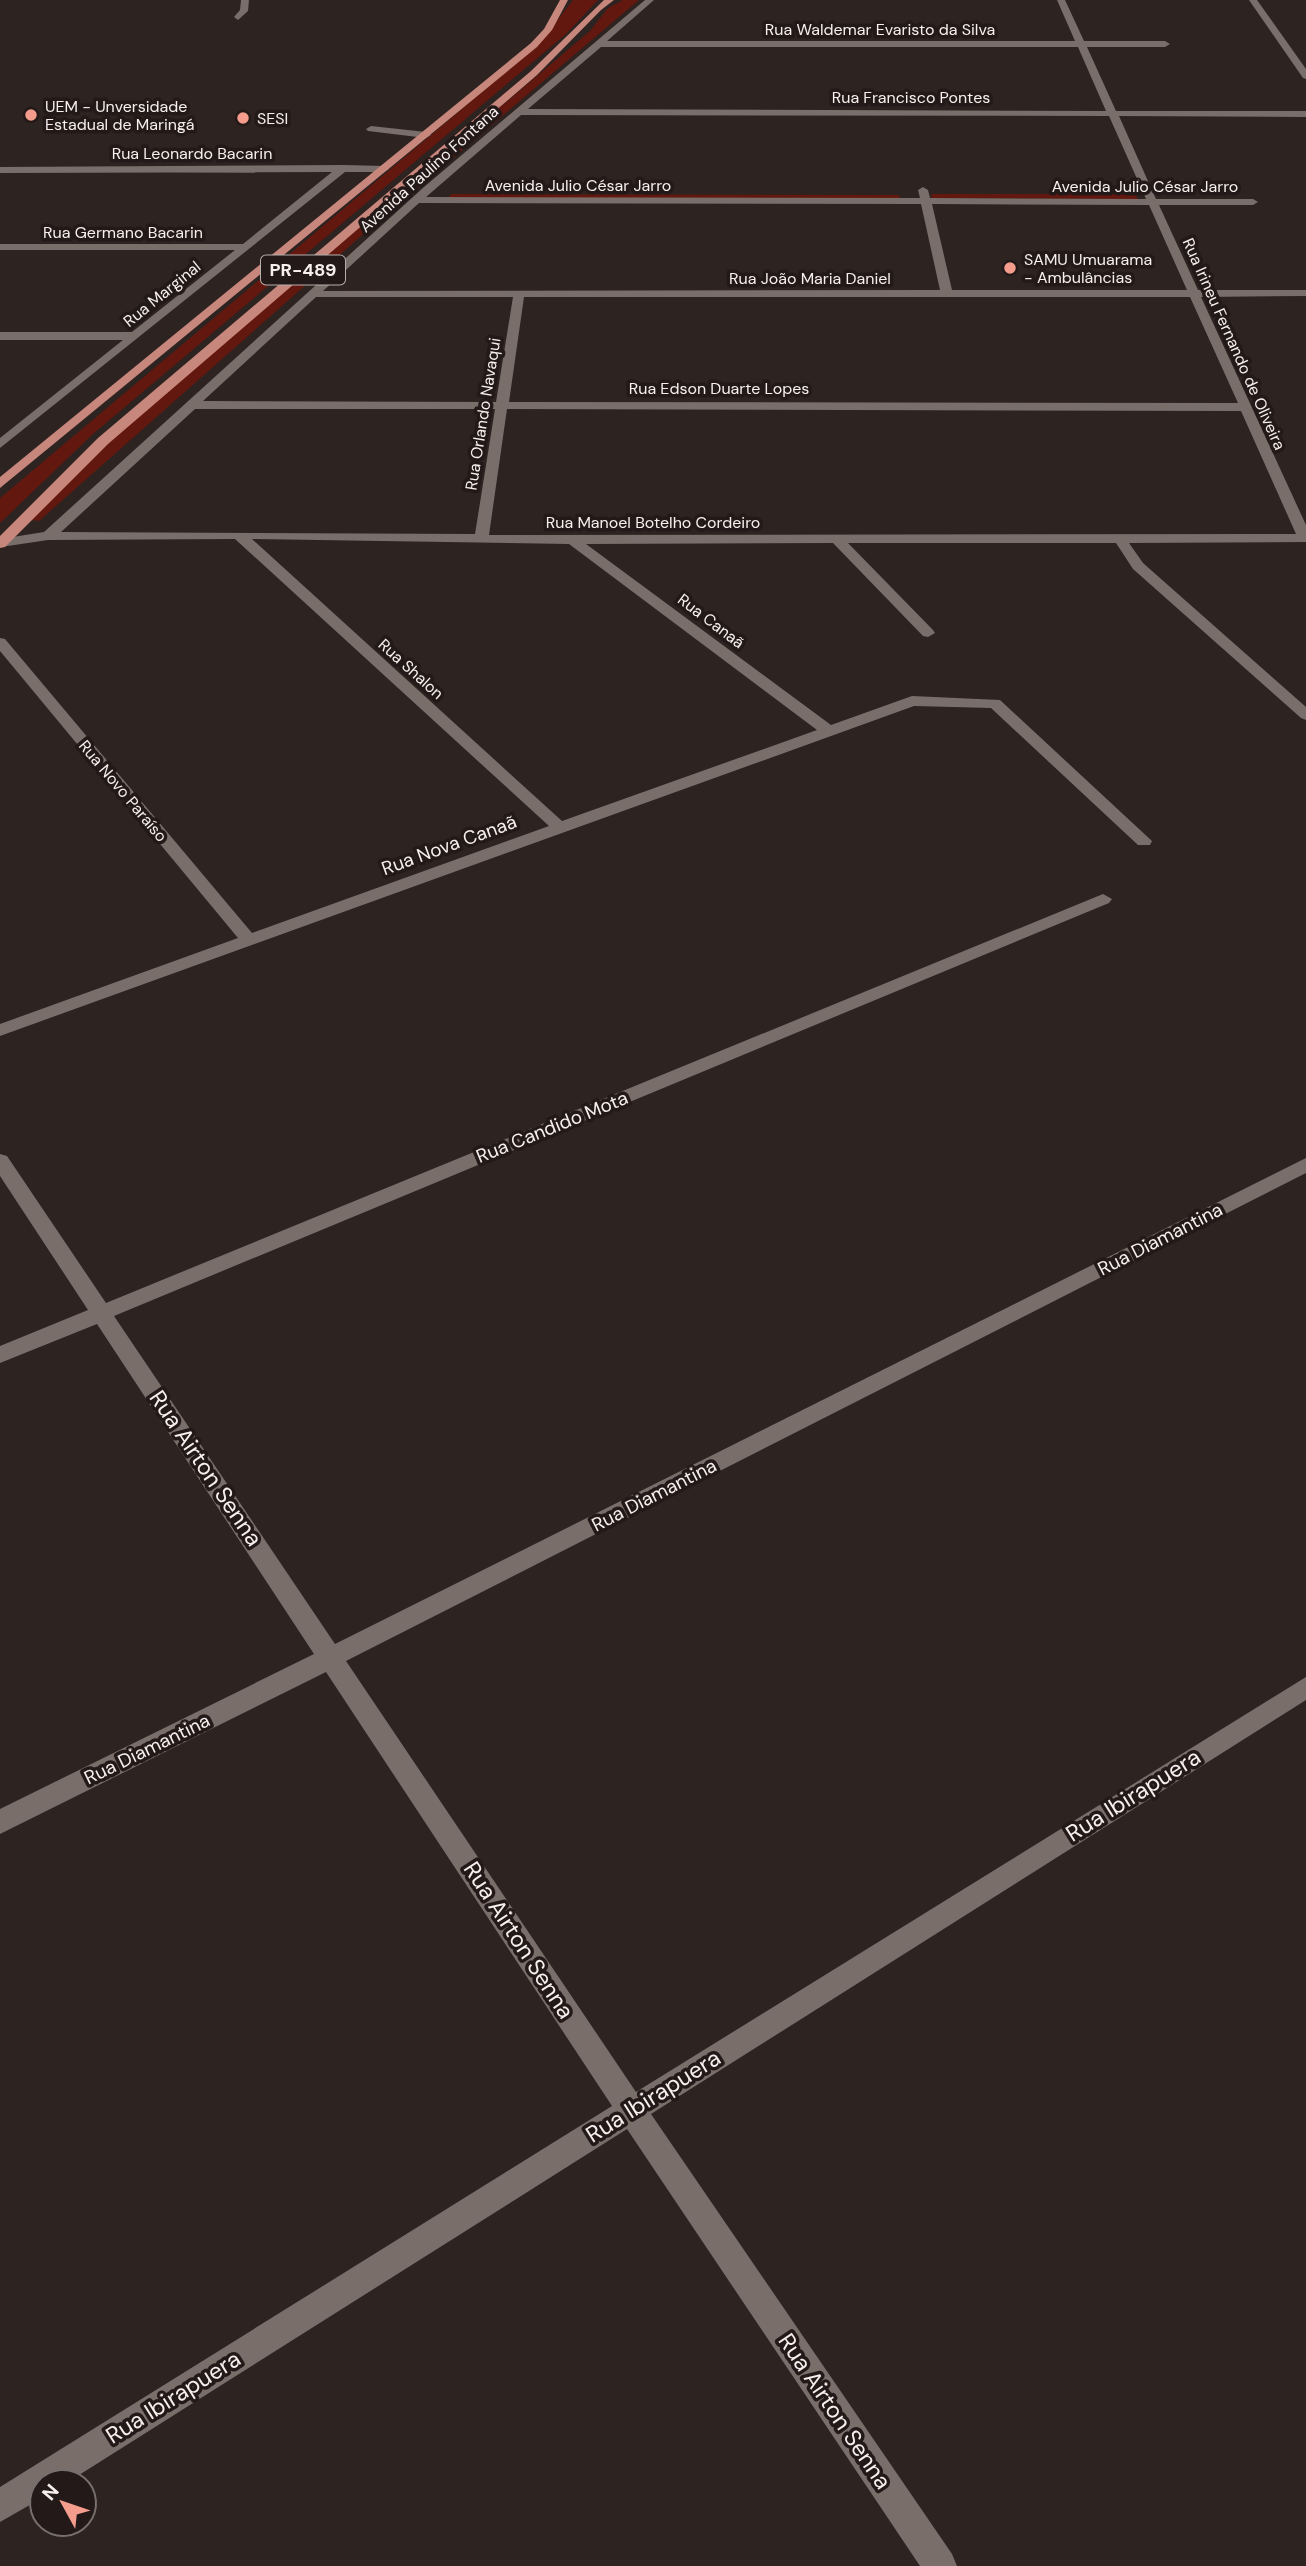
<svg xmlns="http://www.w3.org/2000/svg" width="1306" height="2566" font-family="'DM Sans',sans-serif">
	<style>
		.green { fill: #63180f }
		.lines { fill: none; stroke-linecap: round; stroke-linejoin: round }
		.minor { fill: #7a6e6b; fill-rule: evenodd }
		.major { fill: #c7877c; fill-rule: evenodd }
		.poi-dot { fill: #f49d8d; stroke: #231918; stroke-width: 2.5 }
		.labels { text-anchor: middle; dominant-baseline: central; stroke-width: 7; stroke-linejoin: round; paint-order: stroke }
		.far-street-label { font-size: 16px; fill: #f6efee; stroke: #231918 }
		.far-poi-label { font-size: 16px; fill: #f6efee; stroke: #231918; text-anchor: start }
		.shield { fill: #231918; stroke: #b7afae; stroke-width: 2 }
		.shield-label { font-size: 18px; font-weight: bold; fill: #f6efee }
		.street-label { font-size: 19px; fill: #f6efee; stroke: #231918 }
		.near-street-label { font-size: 23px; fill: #f6efee; stroke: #231918 }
	</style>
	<rect width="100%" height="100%" fill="#2d2321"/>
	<g class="green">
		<path d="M 573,0 L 598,0 L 566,34 L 93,434 L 0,523 L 0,498 L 538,45 Z"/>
		<path d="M 623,0 L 639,0 L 369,229 L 39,521 L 31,520 L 137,415 L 590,31 L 608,8 Z"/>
		<path d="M 451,194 L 899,195 L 900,199 L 448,198 Z"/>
		<path d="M 931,194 L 1135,194 L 1138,199 L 932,198 Z"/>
	</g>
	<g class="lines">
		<g class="minor">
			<path d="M 241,0 L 249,0 L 248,11 L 238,20 L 234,17 L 240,10 Z"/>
			<path d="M 645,0 L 654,0 L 607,41 L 1075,41 L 1057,0 L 1065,0 L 1084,41 L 1165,41 L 1170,44 L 1165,47 L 1087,47 L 1116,111 L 1306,111 L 1306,117 L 1119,116 L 1156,199 L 1253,199 L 1258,202 L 1253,205 L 1159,205 L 1198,290 L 1306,290 L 1306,296 L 1201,297 L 1306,525 L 1306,542 L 1129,543 L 1143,563 L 1306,707 L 1306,720 L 1301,718 L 1133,569 L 1116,543 L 848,543 L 933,630 L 935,633 L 928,637 L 923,636 L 833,543 L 586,544 L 831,725 L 912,696 L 1000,700 L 1152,841 L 1150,845 L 1138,845 L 991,708 L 914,706 L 0,1036 L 0,1024 L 238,938 L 0,651 L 0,638 L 5,639 L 252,933 L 549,826 L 235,539 L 48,540 L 1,547 L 0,539 L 44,532 L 424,187 ZM 601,47 L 1078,47 L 1106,111 L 528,109 ZM 521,115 L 1109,116 L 1146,199 L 930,198 L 928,190 L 923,187 L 918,190 L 920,198 L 426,197 ZM 419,203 L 921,204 L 940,290 L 323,291 ZM 932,204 L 1149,205 L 1187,290 L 952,290 ZM 316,297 L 513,297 L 496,402 L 203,401 ZM 524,297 L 1190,297 L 1238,403 L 509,402 ZM 195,409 L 495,409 L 475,534 L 61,532 ZM 507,409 L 1241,411 L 1296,534 L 489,535 ZM 252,539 L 569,544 L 817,730 L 562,821 Z"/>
			<path d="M 1249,0 L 1257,0 L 1306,69 L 1306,79 L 1303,78 Z"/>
			<path d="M 371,126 L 426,132 L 431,135 L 426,138 L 368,131 L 366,129 Z"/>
			<path d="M 344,165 L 384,166 L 389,169 L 384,172 L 345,172 L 0,448 L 0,438 L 123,340 L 0,340 L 0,332 L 132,332 L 235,250 L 0,250 L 0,244 L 243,244 L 332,172 L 0,173 L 0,167 Z"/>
			<path d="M 1103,894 L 1112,899 L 1109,903 L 114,1316 L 335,1644 L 1306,1158 L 1306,1173 L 346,1661 L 636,2092 L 1306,1677 L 1306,1700 L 651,2114 L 952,2554 L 957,2566 L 920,2566 L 627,2129 L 68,2482 L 42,2482 L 42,2498 L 0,2522 L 0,2487 L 612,2106 L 326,1672 L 0,1834 L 0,1809 L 314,1654 L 97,1324 L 0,1363 L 0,1346 L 88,1310 L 0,1176 L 0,1154 L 7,1156 L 106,1303 Z"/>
		</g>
		<g class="major">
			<path d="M 560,0 L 568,0 L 552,30 L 537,47 L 0,488 L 0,477 L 531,43 L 544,29 Z"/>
			<path d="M 604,0 L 614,0 L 601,10 L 537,75 L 108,444 L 5,547 L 0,548 L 0,536 L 98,438 L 531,71 Z"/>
		</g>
	</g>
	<g class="poi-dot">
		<circle cx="31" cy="115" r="7"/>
		<circle cx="243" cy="118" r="7"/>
		<circle cx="1010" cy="268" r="7"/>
	</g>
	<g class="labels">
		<g class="far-street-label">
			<text x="880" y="29">Rua Waldemar Evaristo da Silva</text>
			<text x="911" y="97">Rua Francisco Pontes</text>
			<text x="192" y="153">Rua Leonardo Bacarin</text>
			<text transform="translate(429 169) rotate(-42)">Avenida Paulino Fontana</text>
			<text x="578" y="185">Avenida Julio César Jarro</text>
			<text x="1145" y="186">Avenida Julio César Jarro</text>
			<text x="123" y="232">Rua Germano Bacarin</text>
			<text x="810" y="278">Rua João Maria Daniel</text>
			<text transform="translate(162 294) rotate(-39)">Rua Marginal</text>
			<text transform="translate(1234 344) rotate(66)">Rua Irineu Fernando de Oliveira</text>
			<text x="719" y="388">Rua Edson Duarte Lopes</text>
			<text transform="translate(483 414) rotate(-81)">Rua Orlando Navaqui</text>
			<text x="653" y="522">Rua Manoel Botelho Cordeiro</text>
			<text transform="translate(711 621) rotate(37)">Rua Canaã</text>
			<text transform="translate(411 669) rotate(42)">Rua Shalon</text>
			<text transform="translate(123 791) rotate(50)">Rua Novo Paraíso</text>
		</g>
		<g class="far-poi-label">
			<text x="45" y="106">UEM - Unversidade<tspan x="45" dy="18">Estadual de Maringá</tspan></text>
			<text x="257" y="118">SESI</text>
			<text x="1024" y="259">SAMU Umuarama<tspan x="1024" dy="18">- Ambulâncias</tspan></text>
		</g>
		<rect class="shield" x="261" y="255.5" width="84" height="29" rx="5"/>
		<g class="shield-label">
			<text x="303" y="270">PR-489</text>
		</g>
		<g class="street-label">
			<text transform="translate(449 845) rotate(-20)">Rua Nova Canaã</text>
			<text transform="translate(552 1127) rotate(-22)">Rua Candido Mota</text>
			<text transform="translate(1160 1239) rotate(-27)">Rua Diamantina</text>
			<text transform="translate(654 1495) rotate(-27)">Rua Diamantina</text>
			<text transform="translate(147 1749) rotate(-26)">Rua Diamantina</text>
		</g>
		<g class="near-street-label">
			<text transform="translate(206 1468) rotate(56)">Rua Airton Senna</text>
			<text transform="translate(1133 1795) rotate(-32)">Rua Ibirapuera</text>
			<text transform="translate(519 1940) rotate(57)">Rua Airton Senna</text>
			<text transform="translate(653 2096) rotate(-32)">Rua Ibirapuera</text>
			<text transform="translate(173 2397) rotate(-32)">Rua Ibirapuera</text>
			<text transform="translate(835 2411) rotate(56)">Rua Airton Senna</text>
		</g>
	</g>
	<g transform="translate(63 2503) rotate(310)"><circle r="33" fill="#231918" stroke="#776f6e" stroke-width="2"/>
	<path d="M0-5L12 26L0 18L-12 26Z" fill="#f49d8d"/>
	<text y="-10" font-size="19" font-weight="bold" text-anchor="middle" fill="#f6efee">N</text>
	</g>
</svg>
